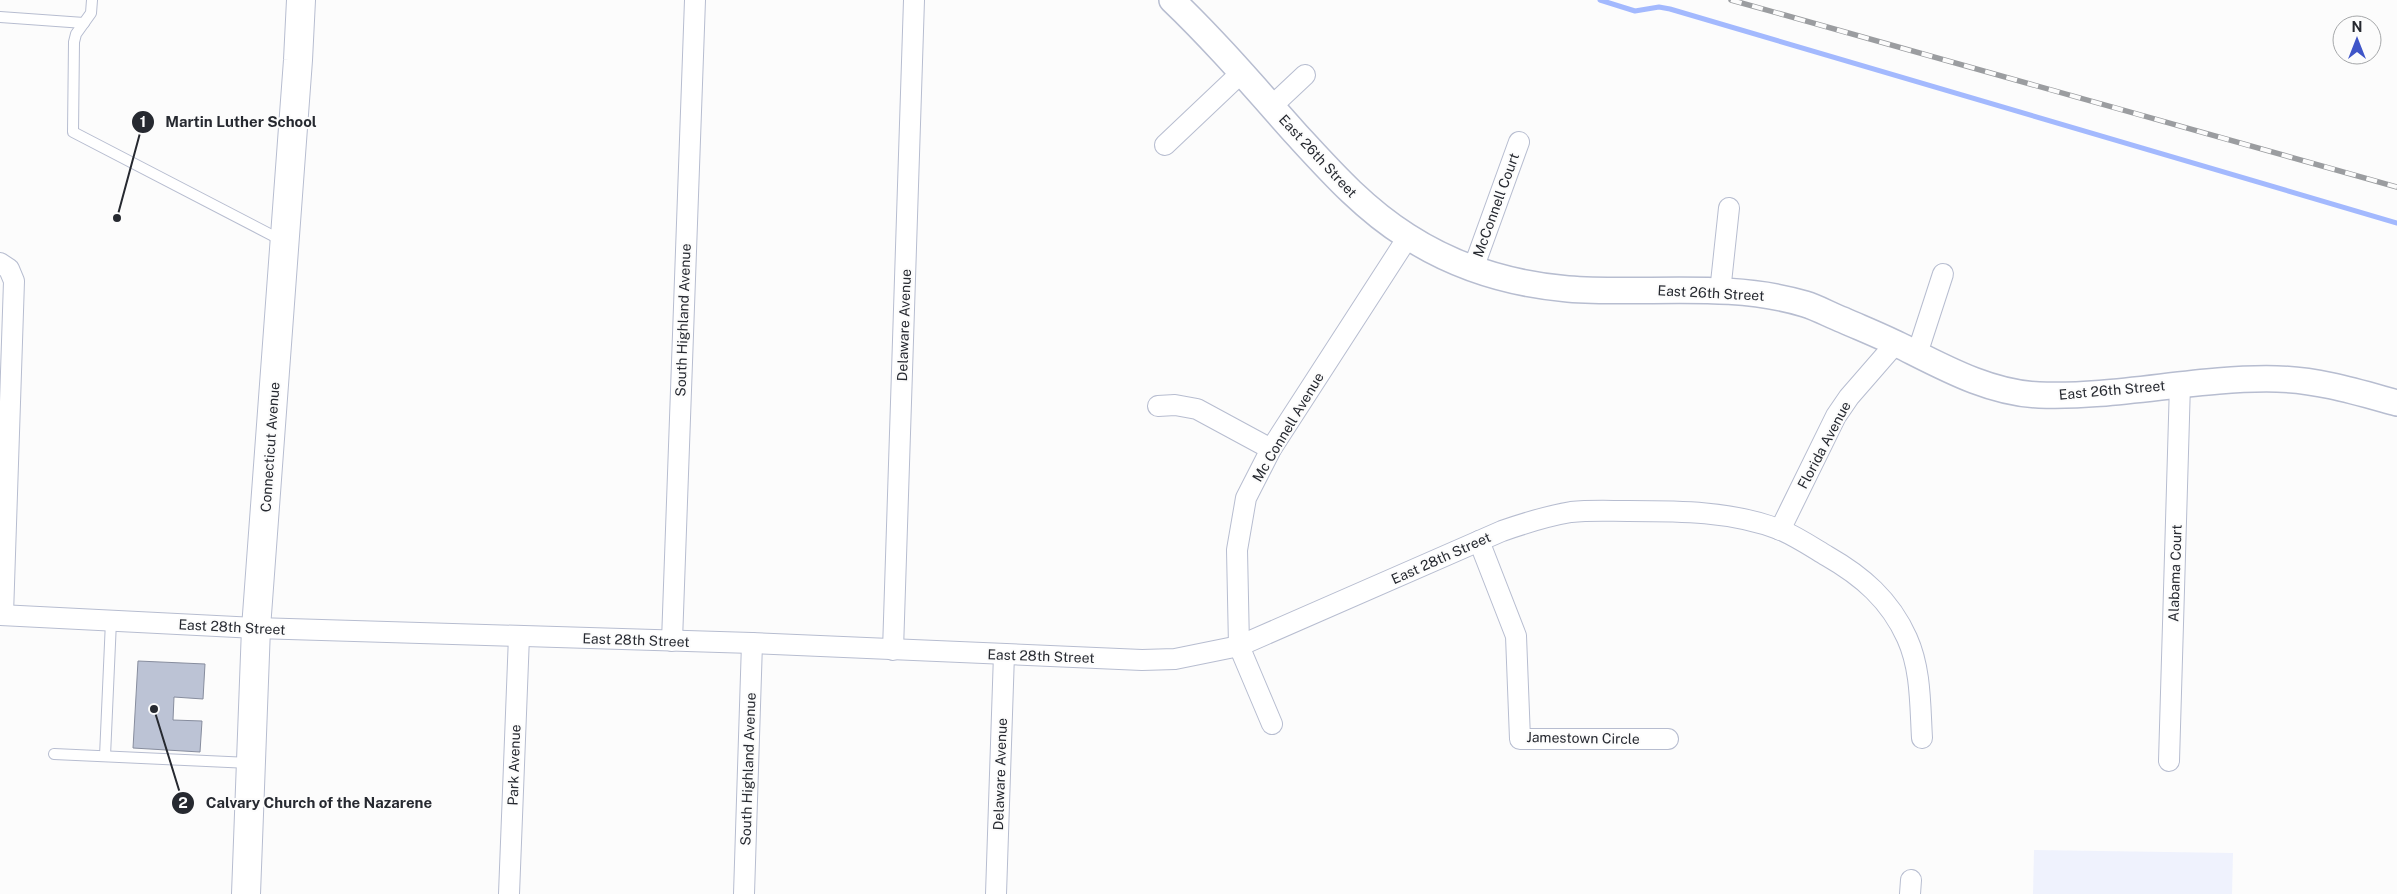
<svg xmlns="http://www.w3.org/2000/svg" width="2397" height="894" font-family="'Public Sans',sans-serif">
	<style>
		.built { fill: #eff2fd }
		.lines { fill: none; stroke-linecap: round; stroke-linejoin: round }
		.stream { stroke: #a3b9fe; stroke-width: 5 }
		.building { fill: #bcc3d5; stroke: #878d9e }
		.service-casing { stroke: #b7bdd0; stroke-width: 12 }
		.minor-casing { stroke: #b7bdd0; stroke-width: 22 }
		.tertiary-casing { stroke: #b7bdd0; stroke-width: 28 }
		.secondary-casing { stroke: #b7bdd0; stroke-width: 30 }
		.service { stroke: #fff; stroke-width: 10 }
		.minor { stroke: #fff; stroke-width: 20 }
		.tertiary { stroke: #fff; stroke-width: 25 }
		.secondary { stroke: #fff; stroke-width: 28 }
		.rail-casing { stroke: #9b9da0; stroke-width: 5.5 }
		.rail { stroke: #fcfcfc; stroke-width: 4; stroke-dasharray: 11; stroke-linecap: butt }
		.labels { text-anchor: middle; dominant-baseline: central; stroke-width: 4; stroke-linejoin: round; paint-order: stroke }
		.street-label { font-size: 14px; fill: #262930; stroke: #fcfcfc }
		.leader { fill: none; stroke: #262930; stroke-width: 2 }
		.callout-dot { fill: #262930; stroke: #fcfcfc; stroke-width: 2 }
		.mark-label { font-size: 15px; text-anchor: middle; font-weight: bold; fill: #fff }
		.callout-label { font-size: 15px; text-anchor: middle; font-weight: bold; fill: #262930; stroke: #fcfcfc; stroke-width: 4; stroke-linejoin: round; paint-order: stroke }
	</style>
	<rect width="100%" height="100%" fill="#fcfcfc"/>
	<path class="built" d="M 2034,850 L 2233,853 L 2232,894 L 2033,894 Z"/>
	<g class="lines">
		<path class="stream" d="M 1600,0 L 1635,11 L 1659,7 L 1670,9 L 2397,223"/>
	</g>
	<path class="building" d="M 138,661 L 205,664 L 203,699 L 174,697 L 173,720 L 202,721 L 200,752 L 133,748 Z"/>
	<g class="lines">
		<g class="service-casing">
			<g id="service">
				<path d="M 92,0 L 91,13 L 76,34 L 74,42 L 73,132 L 283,241"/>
				<path d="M 0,17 L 84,23"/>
				<path d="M 54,754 L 250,763"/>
				<path d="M 105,756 L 111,621"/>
			</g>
		</g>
		<g class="minor-casing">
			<g id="minor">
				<path d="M 1272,106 L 1305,75"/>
				<path d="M 1165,145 L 1241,73"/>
				<path d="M 0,263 L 9,269 L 14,281 L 3,615"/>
				<path d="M 1473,269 L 1519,142"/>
				<path d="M 1720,292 L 1729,208"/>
				<path d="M 1917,354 L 1943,274"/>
				<path d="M 1158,406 L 1175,405 L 1197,409 L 1271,449"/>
				<path d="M 1780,530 L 1836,416 L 1849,397 L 1896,343"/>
				<path d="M 1479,541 L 1516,636 L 1520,739 L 1668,739"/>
				<path d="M 0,615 L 256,628 L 752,643 L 1142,660 L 1175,659 L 1239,646 L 1502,531 C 1525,523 1547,516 1571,512 C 1590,510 1609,511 1628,511 C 1679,511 1732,511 1781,530 C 1797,537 1812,547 1827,556 C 1862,576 1890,600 1907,638 C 1921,669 1920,704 1922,738"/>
				<path d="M 672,641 L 695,0"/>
				<path d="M 893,650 L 914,0"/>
				<path d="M 1272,724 L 1239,646 L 1237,550 L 1246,498 L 1271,449 L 1408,237"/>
				<path d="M 2169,761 L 2180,384"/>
				<path d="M 509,894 L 519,636"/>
				<path d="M 744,894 L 752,643"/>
				<path d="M 996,894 L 1004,654"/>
				<path d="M 1910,894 L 1911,880"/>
			</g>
		</g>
		<g class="tertiary-casing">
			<path id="tertiary" d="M 1172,0 C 1216,42 1256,89 1297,135 C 1331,172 1364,209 1407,236 C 1455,267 1511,284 1568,289 C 1646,295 1729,281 1805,304 C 1818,308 1830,315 1843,320 C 1861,328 1881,336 1899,345 C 1943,367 1989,393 2039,395 C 2119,398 2197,377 2277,379 C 2319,380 2357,392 2397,403"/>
		</g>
		<g class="secondary-casing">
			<path id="secondary" d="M 246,894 L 256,628 L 298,60 L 301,0"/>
		</g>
		<use href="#service" class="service"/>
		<use href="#minor" class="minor"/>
		<use href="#tertiary" class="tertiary"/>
		<use href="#secondary" class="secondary"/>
		<g class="rail-casing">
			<path id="rail" d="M 1731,0 L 2397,187"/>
		</g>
		<use href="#rail" class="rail"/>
	</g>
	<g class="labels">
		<g class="street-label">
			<text transform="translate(1318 156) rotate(47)">East 26th Street</text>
			<text transform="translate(1496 205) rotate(-70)">McConnell Court</text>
			<text transform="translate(1711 293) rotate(3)">East 26th Street</text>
			<text transform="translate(683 320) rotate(-88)">South Highland Avenue</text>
			<text transform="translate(904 325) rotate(-88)">Delaware Avenue</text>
			<text transform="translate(2112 390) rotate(-5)">East 26th Street</text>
			<text transform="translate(1288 427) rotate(-59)">Mc Connell Avenue</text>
			<text transform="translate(1824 445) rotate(-62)">Florida Avenue</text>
			<text transform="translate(270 447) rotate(-86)">Connecticut Avenue</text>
			<text transform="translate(1441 558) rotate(-24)">East 28th Street</text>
			<text transform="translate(2175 573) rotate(-88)">Alabama Court</text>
			<text transform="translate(232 627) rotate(3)">East 28th Street</text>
			<text transform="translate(636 640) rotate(2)">East 28th Street</text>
			<text transform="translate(1041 656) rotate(2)">East 28th Street</text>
			<text transform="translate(1583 738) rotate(1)">Jamestown Circle</text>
			<text transform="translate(514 765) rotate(-88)">Park Avenue</text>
			<text transform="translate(748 769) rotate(-88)">South Highland Avenue</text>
			<text transform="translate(1000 774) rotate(-88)">Delaware Avenue</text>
		</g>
	</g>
	<path class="leader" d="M117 218L143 122M154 709L183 803"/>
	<g class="callout-dot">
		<circle cx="117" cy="218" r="5"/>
		<circle cx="154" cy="709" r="5"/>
		<circle cx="143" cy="122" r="12"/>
		<circle cx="183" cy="803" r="12"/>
	</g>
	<g class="mark-label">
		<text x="143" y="127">1</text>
		<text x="183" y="808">2</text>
	</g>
	<g class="callout-label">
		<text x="241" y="127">Martin Luther School</text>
		<text x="319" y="808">Calvary Church of the Nazarene</text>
	</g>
	<g transform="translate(2357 40)"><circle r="24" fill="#fcfcfc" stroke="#a6a8aa"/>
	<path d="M0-4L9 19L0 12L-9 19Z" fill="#3f55c8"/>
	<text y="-8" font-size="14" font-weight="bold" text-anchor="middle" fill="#262930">N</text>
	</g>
</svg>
